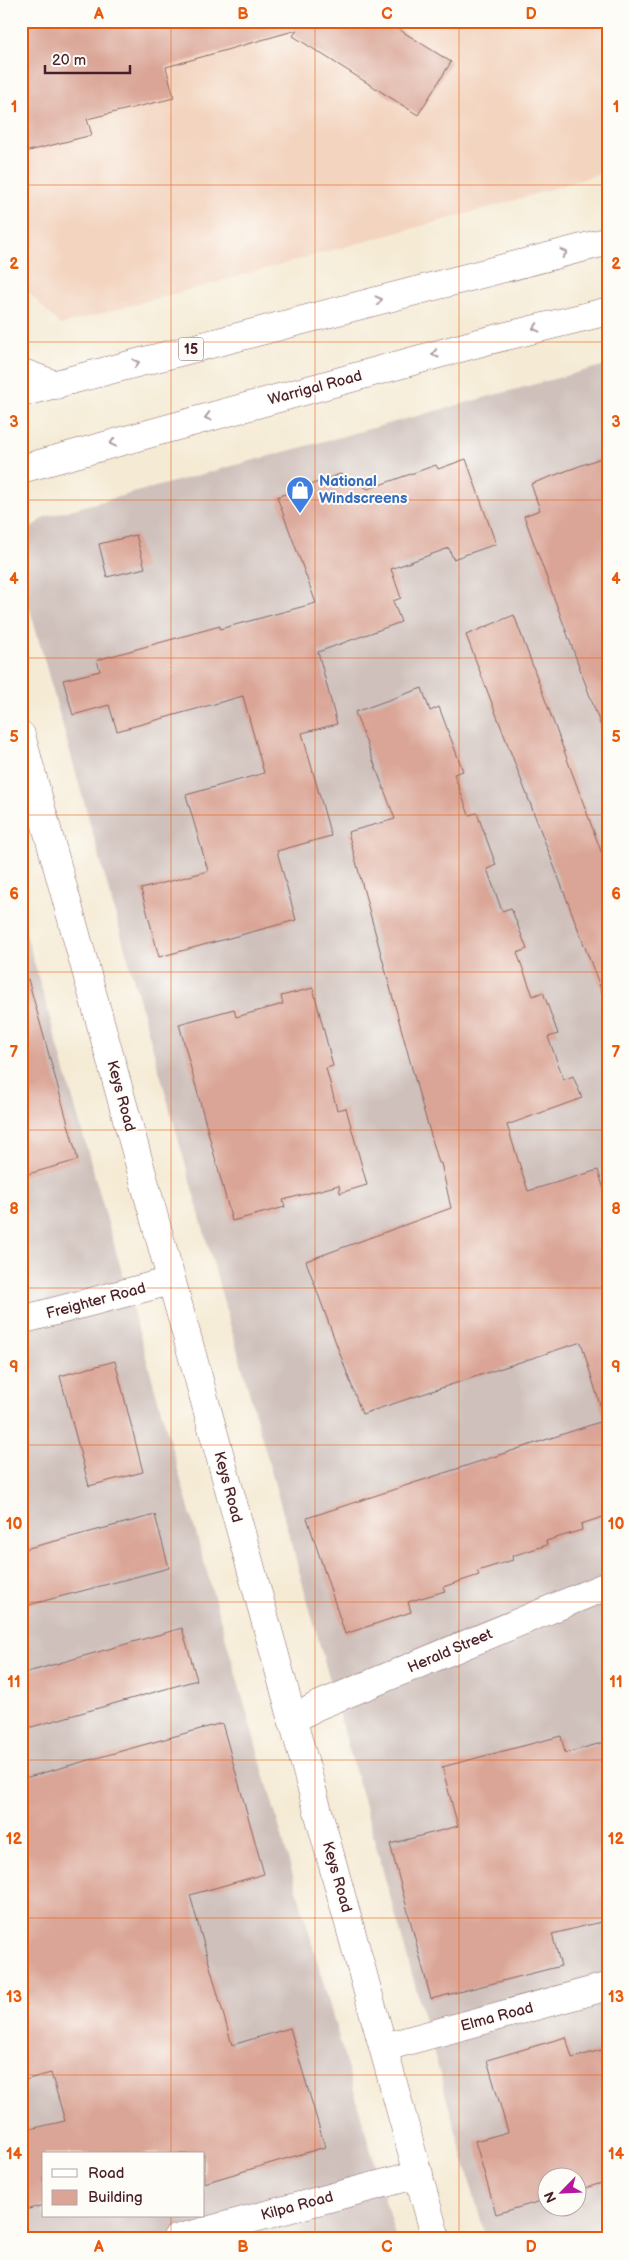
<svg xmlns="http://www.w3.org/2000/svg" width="630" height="2260" font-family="'Balsamiq Sans',sans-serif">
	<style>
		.built { fill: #f3d4bf }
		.industrial { fill: #cfc0bb; fill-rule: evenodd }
		.building { fill: #daa596 }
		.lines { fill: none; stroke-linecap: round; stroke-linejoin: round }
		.street-casing { stroke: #866666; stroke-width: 29 }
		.secondary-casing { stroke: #866666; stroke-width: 29 }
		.highway-casing { stroke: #866666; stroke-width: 29 }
		.street { stroke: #fff; stroke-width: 28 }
		.secondary { stroke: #fff; stroke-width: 28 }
		.highway { stroke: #fff; stroke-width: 28 }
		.oneway { stroke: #ae9aa0 }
		.grid { fill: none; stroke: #e8590c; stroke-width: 1; stroke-opacity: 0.55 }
		.labels { text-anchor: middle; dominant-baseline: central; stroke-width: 4; stroke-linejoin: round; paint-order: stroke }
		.shield { fill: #fdfcf7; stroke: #806168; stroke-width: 1 }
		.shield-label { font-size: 14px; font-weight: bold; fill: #4a1f2b }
		.street-label { font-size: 15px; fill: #4a1f2b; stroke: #fdfcf7 }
		.shop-label { font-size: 15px; font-weight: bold; fill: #366cbe; stroke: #fdfcf7; text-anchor: start }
		.neatline { fill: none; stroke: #e8590c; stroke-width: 2 }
		.grid-label { font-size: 16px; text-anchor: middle; font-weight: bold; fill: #e8590c }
	</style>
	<rect width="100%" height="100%" fill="#fdfcf7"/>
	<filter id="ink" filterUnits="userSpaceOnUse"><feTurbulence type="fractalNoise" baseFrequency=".02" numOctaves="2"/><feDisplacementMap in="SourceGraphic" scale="10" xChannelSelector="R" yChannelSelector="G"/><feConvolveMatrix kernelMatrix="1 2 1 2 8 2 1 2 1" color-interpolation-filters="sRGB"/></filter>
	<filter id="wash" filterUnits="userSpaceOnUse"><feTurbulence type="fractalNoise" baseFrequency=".0096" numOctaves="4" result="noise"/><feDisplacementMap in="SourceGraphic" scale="20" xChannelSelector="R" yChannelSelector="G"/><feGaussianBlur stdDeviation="1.12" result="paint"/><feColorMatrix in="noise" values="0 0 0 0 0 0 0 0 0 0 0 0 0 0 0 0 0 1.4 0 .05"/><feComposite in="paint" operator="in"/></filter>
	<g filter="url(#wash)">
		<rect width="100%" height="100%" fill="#f5ebd5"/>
		<path class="built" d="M 21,21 L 609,21 L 609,171 L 502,204 L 60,325 L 21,284 Z"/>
		<g class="industrial">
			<path d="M 609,364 L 609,2239 L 486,2239 L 21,577 L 21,541 L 26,532 L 44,517 ZM 548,2178 L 578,2178 L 578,2208 L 548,2208 Z"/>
			<path d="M 21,916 L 396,2239 L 21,2239 ZM 44,2154 L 204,2154 L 204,2216 L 44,2216 Z"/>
		</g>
		<g id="blocks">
			<g class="building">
				<path d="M 50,21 L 405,21 L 400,30 L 451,62 L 418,115 L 293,36 L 297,30 L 166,67 L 174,98 L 87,119 L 92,135 L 21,153 L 21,29 Z"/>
				<path d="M 609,455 L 609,739 L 606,740 L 524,516 L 540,510 L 531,484 Z"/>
				<path d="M 466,459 L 496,544 L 453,559 L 449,548 L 391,569 L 401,598 L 393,601 L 401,622 L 318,652 L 337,724 L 302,733 L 331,836 L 277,851 L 296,920 L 159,957 L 141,889 L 208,871 L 186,795 L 264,773 L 243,696 L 117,731 L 109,705 L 73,715 L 63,680 L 100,671 L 97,660 L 220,626 L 220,629 L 316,603 L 277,497 L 340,474 L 368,489 L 436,465 L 438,469 Z"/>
				<path d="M 136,535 L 145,568 L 107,577 L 99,544 Z"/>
				<path d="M 514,615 L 609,873 L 609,1005 L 607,1005 L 466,635 Z"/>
				<path d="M 422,688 L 430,711 L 439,707 L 463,771 L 454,774 L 469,815 L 477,813 L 496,865 L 487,869 L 502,911 L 511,908 L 527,949 L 517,953 L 533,996 L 543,992 L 558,1034 L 548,1037 L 564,1080 L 573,1076 L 582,1098 L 507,1125 L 528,1191 L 598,1170 L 609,1206 L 609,1414 L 603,1415 L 581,1342 L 362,1414 L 306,1261 L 451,1208 L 441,1163 L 439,1163 L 420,1098 L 348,832 L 395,819 L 355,712 Z"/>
				<path d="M 28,979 L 78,1160 L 21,1176 L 21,980 Z"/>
				<path d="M 313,988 L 333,1066 L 326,1068 L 337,1110 L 346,1108 L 367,1185 L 340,1193 L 339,1185 L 283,1200 L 285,1207 L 232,1221 L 179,1024 L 234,1009 L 236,1017 L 283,1004 L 281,996 Z"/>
				<path d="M 115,1361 L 143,1472 L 89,1486 L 60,1376 Z"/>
				<path d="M 609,1419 L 609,1515 L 581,1524 L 582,1530 L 546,1541 L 547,1545 L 512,1556 L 513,1560 L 477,1571 L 479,1575 L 443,1587 L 445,1591 L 408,1602 L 411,1612 L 345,1634 L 307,1518 Z"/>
				<path d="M 155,1515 L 169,1568 L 21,1607 L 21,1550 Z"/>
				<path d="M 182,1628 L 197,1680 L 21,1730 L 21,1674 Z"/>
				<path d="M 222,1723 L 264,1874 L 190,1895 L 232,2045 L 290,2028 L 325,2147 L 204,2183 L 204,2154 L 44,2154 L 44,2205 L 21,2211 L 21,2131 L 65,2121 L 51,2073 L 21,2081 L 21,1779 Z"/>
				<path d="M 561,1736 L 565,1753 L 609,1741 L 609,1920 L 552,1934 L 561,1966 L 431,1999 L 390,1844 L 458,1826 L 442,1767 Z"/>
				<path d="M 566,2037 L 572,2058 L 609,2048 L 609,2181 L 578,2190 L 578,2178 L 548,2178 L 548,2199 L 496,2214 L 475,2141 L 508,2132 L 487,2060 Z"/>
			</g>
		</g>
	</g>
	<g filter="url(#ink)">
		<use href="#blocks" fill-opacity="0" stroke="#866666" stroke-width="1"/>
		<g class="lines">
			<g class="street-casing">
				<g id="street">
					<path d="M 21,372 L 56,385"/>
					<path d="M 21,1320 L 171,1281"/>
					<path d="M 292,1720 L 317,1706 L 609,1585"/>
					<path d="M 385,2047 L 609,1986"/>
					<path d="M 176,2239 L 419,2174"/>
				</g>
			</g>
			<g class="secondary-casing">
				<path id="secondary" d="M 21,735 L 436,2239"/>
			</g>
			<g class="highway-casing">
				<g id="highway">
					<path d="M 21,393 L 609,241"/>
					<path d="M 21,469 L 482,342 L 609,311"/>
				</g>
			</g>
			<use href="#street" class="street"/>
			<use href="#secondary" class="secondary"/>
			<use href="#highway" class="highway"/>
		</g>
		<defs><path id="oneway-chevron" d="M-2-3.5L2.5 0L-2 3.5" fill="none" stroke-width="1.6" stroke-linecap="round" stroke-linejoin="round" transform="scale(1.25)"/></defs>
		<g class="oneway">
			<use href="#oneway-chevron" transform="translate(564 253) rotate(-14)"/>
			<use href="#oneway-chevron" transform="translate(379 300) rotate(-14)"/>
			<use href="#oneway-chevron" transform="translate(536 328) rotate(166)"/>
			<use href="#oneway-chevron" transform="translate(435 354) rotate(164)"/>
			<use href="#oneway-chevron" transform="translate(136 363) rotate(-14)"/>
			<use href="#oneway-chevron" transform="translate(208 417) rotate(165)"/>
			<use href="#oneway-chevron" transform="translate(113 443) rotate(165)"/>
		</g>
	</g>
	<path class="grid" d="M 171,21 L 171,2154M 315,21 L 315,2239M 459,21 L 459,2239M 21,185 L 609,185M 21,342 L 609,342M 21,500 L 609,500M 21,658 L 609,658M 21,815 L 609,815M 21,972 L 609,972M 21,1130 L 609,1130M 21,1288 L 609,1288M 21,1445 L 609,1445M 21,1602 L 609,1602M 21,1760 L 609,1760M 21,1918 L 609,1918M 21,2075 L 609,2075M 171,2216 L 171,2239"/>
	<defs>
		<g id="shop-pin" transform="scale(1.4375)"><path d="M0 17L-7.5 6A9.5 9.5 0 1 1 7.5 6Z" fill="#3f7fe0" stroke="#fdfcf7"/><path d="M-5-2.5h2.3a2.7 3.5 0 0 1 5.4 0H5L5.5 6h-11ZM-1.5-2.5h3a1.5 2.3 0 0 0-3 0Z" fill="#fff"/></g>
	</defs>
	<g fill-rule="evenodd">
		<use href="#shop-pin" x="300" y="490"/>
	</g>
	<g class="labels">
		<rect class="shield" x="178.5" y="337.5" width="25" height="23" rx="4"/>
		<g class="shield-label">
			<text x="191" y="349">15</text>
		</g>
		<g class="street-label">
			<text transform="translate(315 388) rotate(-15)">Warrigal Road</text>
			<text transform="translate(121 1096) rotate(75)">Keys Road</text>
			<text transform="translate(96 1301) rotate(-15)">Freighter Road</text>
			<text transform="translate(228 1487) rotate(75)">Keys Road</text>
			<text transform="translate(450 1651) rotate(-23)">Herald Street</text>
			<text transform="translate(337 1877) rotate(74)">Keys Road</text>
			<text transform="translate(497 2017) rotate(-15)">Elma Road</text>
			<text transform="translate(297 2206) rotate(-15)">Kilpa Road</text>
		</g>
		<g class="shop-label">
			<text x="319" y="481">National<tspan x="319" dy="17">Windscreens</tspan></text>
		</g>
	</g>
	<rect width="630" height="2260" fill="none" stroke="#fdfcf7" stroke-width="55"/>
	<rect x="42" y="2152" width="162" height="65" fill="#fdfcf7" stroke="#b5a4a5"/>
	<rect x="52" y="2169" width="25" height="8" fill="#ffffff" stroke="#b5a4a5"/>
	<text x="88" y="2178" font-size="15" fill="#4a1f2b">Road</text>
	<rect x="52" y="2190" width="25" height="15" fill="#daa596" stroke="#b5a4a5"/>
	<text x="88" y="2202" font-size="15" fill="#4a1f2b">Building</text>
	<g transform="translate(562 2192) rotate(246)"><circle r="24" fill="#fdfcf7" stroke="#b5a4a5"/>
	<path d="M0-4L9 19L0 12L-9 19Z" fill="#b5179e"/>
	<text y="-8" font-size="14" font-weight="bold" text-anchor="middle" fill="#4a1f2b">N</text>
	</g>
	<path d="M45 65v8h85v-8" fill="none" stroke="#4a1f2b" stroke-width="2.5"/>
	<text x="52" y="65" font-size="15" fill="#4a1f2b" stroke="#fdfcf7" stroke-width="4" paint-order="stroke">20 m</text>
	<rect x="28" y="28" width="574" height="2204" class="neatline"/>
	<g class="grid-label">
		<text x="99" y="19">A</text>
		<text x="243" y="19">B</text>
		<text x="387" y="19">C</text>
		<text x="531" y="19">D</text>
		<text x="14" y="112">1</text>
		<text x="616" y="112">1</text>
		<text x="14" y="269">2</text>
		<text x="616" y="269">2</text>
		<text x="14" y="427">3</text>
		<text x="616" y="427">3</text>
		<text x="14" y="584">4</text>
		<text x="616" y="584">4</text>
		<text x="14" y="742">5</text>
		<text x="616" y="742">5</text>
		<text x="14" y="899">6</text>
		<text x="616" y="899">6</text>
		<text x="14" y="1057">7</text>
		<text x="616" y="1057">7</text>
		<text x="14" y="1214">8</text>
		<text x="616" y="1214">8</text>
		<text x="14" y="1372">9</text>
		<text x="616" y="1372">9</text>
		<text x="14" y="1529">10</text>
		<text x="616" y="1529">10</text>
		<text x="14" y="1687">11</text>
		<text x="616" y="1687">11</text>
		<text x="14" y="1844">12</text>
		<text x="616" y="1844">12</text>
		<text x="14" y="2002">13</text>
		<text x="616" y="2002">13</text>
		<text x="14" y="2159">14</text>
		<text x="616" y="2159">14</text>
		<text x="99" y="2252">A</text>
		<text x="243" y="2252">B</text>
		<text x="387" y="2252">C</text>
		<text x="531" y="2252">D</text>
	</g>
</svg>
